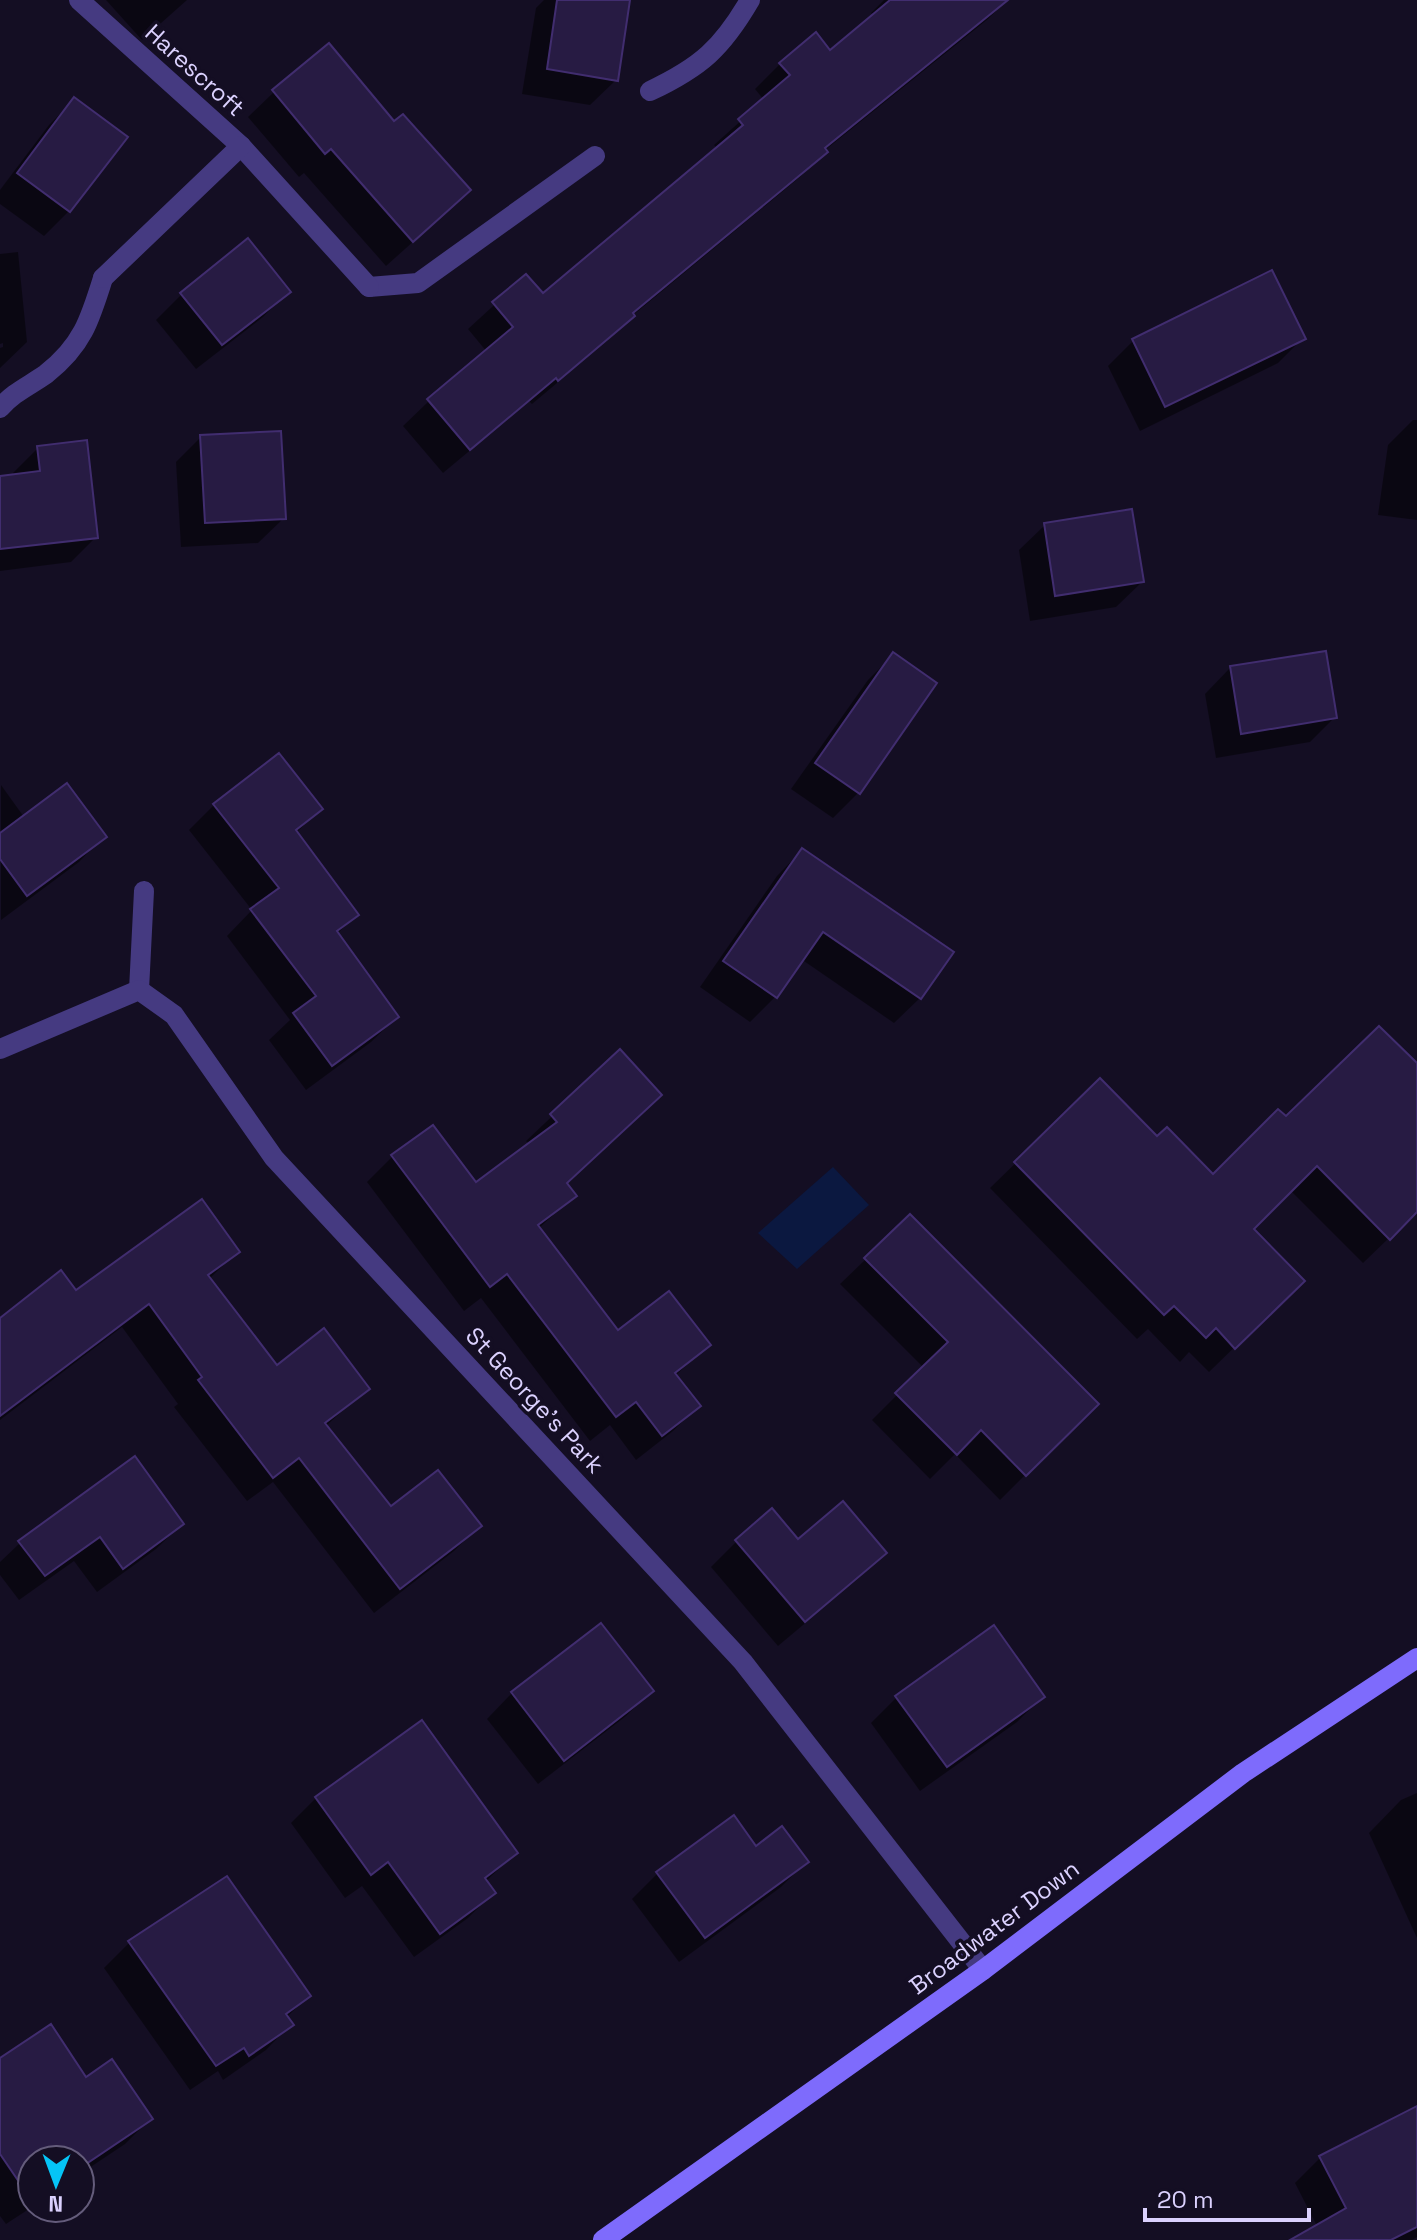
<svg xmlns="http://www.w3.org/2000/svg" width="1417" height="2240" font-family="'Space Grotesk',sans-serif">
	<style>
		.water { fill: #0b1840 }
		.shadow { fill: #0007 }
		.building { fill: #271b43; stroke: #412d6f; stroke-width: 2 }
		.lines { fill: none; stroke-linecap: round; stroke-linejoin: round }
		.lane { stroke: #453a81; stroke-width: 20 }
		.street { stroke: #453a81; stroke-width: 20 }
		.secondary { stroke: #7e6bfc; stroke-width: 20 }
		.labels { text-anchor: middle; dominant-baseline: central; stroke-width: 7; stroke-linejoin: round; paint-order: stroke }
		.street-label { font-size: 24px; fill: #dbd1fe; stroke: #140e23 }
	</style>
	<rect width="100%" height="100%" fill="#140e23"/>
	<path class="water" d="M 833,1167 L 869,1205 L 797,1269 L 758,1233 Z"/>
	<g class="shadow">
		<path d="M 106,0 L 187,0 L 142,40 Z"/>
		<path d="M 544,0 L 628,0 L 616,80 L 590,105 L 522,94 L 536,8 Z"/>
		<path d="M 884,0 L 1007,0 L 988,19 L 824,151 L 800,177 L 632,316 L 607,341 L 532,404 L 529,401 L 443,473 L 403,426 L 429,401 L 487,352 L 468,329 L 526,276 L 543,296 L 718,149 L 714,145 L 764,100 L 755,89 L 780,64 L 830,52 L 874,16 L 871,13 Z"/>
		<path d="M 274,92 L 443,215 L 386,266 L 304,173 L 299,177 L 248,117 Z"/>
		<path d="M 74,100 L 69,211 L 44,236 L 0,204 L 0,190 L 49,125 Z"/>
		<path d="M 247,241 L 288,291 L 263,317 L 196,369 L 156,320 L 181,295 Z"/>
		<path d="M 18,252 L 27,342 L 0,368 L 0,348 L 3,347 L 3,343 L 0,344 L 0,254 Z"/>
		<path d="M 1303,338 L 1278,363 L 1140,431 L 1108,366 L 1133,341 Z"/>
		<path d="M 1413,420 L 1417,420 L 1417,520 L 1378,515 L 1388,445 Z"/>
		<path d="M 201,437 L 284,518 L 258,543 L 181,547 L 176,462 Z"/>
		<path d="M 38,448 L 96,537 L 71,562 L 0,571 L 0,477 L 13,476 L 13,473 Z"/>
		<path d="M 1045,525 L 1142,582 L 1116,607 L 1030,621 L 1019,550 Z"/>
		<path d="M 893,655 L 858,793 L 833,818 L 791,789 L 868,680 Z"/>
		<path d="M 1230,668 L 1335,717 L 1310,742 L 1216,758 L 1205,694 Z"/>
		<path d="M 1,785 L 24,817 L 104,836 L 79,862 L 1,920 Z"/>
		<path d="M 214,805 L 320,809 L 296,833 L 356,915 L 337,934 L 397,1017 L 371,1042 L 306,1090 L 269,1040 L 290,1020 L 227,936 L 252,910 L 189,830 Z"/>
		<path d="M 802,850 L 920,998 L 894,1023 L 801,959 L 775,997 L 750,1022 L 700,987 L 777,876 Z"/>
		<path d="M 620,1052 L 565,1184 L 574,1196 L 538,1229 L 618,1333 L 708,1345 L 675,1376 L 698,1406 L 673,1431 L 636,1460 L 610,1425 L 590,1441 L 481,1298 L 464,1311 L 367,1182 L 392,1157 L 476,1185 L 530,1145 L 526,1141 Z"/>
		<path d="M 1417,1066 L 1417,1211 L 1363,1263 L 1290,1190 L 1251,1229 L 1277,1306 L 1209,1372 L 1189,1352 L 1180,1362 L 1148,1329 L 1137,1339 L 990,1188 L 1100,1081 L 1157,1138 L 1213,1177 L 1286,1119 Z"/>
		<path d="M 238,1251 L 208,1280 L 276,1368 L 367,1388 L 326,1426 L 390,1509 L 479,1526 L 454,1551 L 374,1613 L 273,1482 L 247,1501 L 174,1407 L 178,1404 L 122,1327 L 0,1420 L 0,1320 L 76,1293 Z"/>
		<path d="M 866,1259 L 1096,1404 L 1000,1500 L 955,1454 L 930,1479 L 872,1420 L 924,1368 L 840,1284 Z"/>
		<path d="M 182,1524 L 156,1549 L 97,1592 L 74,1561 L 19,1600 L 0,1575 L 0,1562 L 20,1543 Z"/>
		<path d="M 737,1541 L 798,1542 L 884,1553 L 859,1578 L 778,1646 L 711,1567 Z"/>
		<path d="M 651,1691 L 626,1716 L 538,1784 L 487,1719 L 512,1693 Z"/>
		<path d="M 1043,1696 L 1017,1722 L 920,1791 L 871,1723 L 897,1697 Z"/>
		<path d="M 1417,1793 L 1417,1938 L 1369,1833 L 1401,1800 Z"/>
		<path d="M 316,1798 L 516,1853 L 485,1882 L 493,1893 L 468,1918 L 414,1957 L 362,1886 L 345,1898 L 291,1823 Z"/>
		<path d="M 755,1848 L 806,1862 L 781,1887 L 679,1962 L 632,1899 L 657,1874 Z"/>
		<path d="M 129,1943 L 309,1995 L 286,2018 L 291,2024 L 266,2050 L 223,2080 L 218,2071 L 190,2090 L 104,1968 Z"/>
		<path d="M 0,2061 L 86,2080 L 150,2119 L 125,2144 L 80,2174 L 80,2160 L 32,2160 L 32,2207 L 6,2224 L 0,2216 Z"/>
		<path d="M 1417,2108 L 1417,2237 L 1412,2240 L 1294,2240 L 1317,2226 L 1295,2183 L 1320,2158 Z"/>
	</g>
	<g class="building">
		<path d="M 557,0 L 630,0 L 618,81 L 547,69 Z"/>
		<path d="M 890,0 L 1008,0 L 825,148 L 828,152 L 633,313 L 635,316 L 558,381 L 556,378 L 470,450 L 427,399 L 513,327 L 492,302 L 526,274 L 543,293 L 743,125 L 738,119 L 790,75 L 779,63 L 816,32 L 830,50 Z"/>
		<path d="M 329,43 L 394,121 L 403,114 L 471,190 L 413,242 L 331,149 L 325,154 L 272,90 Z"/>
		<path d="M 74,97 L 128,137 L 70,212 L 17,173 Z"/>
		<path d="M 248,238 L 291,292 L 222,345 L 180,293 Z"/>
		<path d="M 1272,270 L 1306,339 L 1165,407 L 1132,339 Z"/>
		<path d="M 281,431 L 286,519 L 205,523 L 200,435 Z"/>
		<path d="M 87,440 L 98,538 L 0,549 L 0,476 L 40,471 L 37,446 Z"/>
		<path d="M 1132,509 L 1144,582 L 1055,596 L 1044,523 Z"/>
		<path d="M 1326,651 L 1337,718 L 1241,734 L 1230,666 Z"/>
		<path d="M 893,652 L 937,683 L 860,794 L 815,763 Z"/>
		<path d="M 279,753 L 323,809 L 296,830 L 359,915 L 337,931 L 399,1017 L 332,1066 L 293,1013 L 316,996 L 250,909 L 279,888 L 213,804 Z"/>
		<path d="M 67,783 L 107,837 L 27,896 L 0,859 L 0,833 Z"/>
		<path d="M 802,848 L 954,952 L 921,999 L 823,932 L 777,998 L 723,961 Z"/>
		<path d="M 1379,1026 L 1417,1063 L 1417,1212 L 1390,1240 L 1317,1166 L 1254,1229 L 1305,1281 L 1235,1349 L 1216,1328 L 1206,1338 L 1174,1306 L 1164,1315 L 1014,1162 L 1100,1078 L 1157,1136 L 1167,1127 L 1213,1174 L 1278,1109 L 1286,1116 Z"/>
		<path d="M 620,1049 L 662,1095 L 567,1183 L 577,1196 L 538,1225 L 618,1330 L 669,1291 L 711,1345 L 675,1373 L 701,1406 L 662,1436 L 636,1402 L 616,1417 L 507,1274 L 490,1287 L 391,1155 L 433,1125 L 476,1182 L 557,1122 L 550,1114 Z"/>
		<path d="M 202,1199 L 240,1252 L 208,1275 L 277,1365 L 324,1328 L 370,1389 L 325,1423 L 391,1506 L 438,1470 L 482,1526 L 400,1589 L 299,1458 L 273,1478 L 198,1380 L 202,1377 L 149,1304 L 0,1416 L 0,1318 L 61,1270 L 76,1290 Z"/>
		<path d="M 910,1214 L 1099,1404 L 1026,1476 L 981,1430 L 957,1455 L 895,1393 L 948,1342 L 864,1258 Z"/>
		<path d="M 135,1456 L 184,1524 L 123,1569 L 100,1537 L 45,1576 L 18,1541 Z"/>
		<path d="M 843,1501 L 887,1553 L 805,1622 L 735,1540 L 772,1508 L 798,1539 Z"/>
		<path d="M 601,1623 L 654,1691 L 564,1761 L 511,1692 Z"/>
		<path d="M 994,1625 L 1045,1697 L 947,1767 L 895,1696 Z"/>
		<path d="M 422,1720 L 518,1853 L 485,1878 L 496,1893 L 440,1934 L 388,1862 L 371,1875 L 315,1797 Z"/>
		<path d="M 734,1815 L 756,1846 L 782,1826 L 809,1862 L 705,1938 L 656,1872 Z"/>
		<path d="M 227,1876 L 311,1996 L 286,2014 L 294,2025 L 249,2056 L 244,2048 L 216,2066 L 128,1941 Z"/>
		<path d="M 51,2024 L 86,2077 L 112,2059 L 153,2119 L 80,2168 L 80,2160 L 32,2160 L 32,2201 L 0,2154 L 0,2058 Z"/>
		<path d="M 1417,2106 L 1417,2227 L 1391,2240 L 1290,2240 L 1346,2208 L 1319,2156 Z"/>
	</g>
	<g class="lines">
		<g class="lane">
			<path d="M 650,91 C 701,67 722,48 750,0"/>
			<path d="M 369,287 L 418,283 L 595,156"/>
			<path d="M 0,408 C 14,392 29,386 46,374 C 82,346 90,320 103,278"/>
			<path d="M 139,990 L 144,891"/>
		</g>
		<g class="street">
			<path d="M 79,0 L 241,146 L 369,287"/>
			<path d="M 103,278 L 241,146"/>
			<path d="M 0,1049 L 139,990 L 174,1015 L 274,1158 L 743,1662 L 983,1970"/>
		</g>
		<path class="secondary" d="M 603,2240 L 983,1970 L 1243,1773 L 1417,1658"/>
	</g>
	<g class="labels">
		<g class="street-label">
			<text transform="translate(195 70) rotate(42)">Harescroft</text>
			<text transform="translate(535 1400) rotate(47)">St George's Park</text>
			<text transform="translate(994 1927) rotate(-37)">Broadwater Down</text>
		</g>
	</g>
	<g transform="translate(56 2184) rotate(181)"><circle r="38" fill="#140e23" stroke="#645c7b" stroke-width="2"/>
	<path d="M0-6L14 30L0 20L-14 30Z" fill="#05c4f6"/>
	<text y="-12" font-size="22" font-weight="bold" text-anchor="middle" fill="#dbd1fe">N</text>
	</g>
	<path d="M1145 2208v12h164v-12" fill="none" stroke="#dbd1fe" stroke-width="4"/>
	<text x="1157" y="2208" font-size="24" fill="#dbd1fe" stroke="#140e23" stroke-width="6" paint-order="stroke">20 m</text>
</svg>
